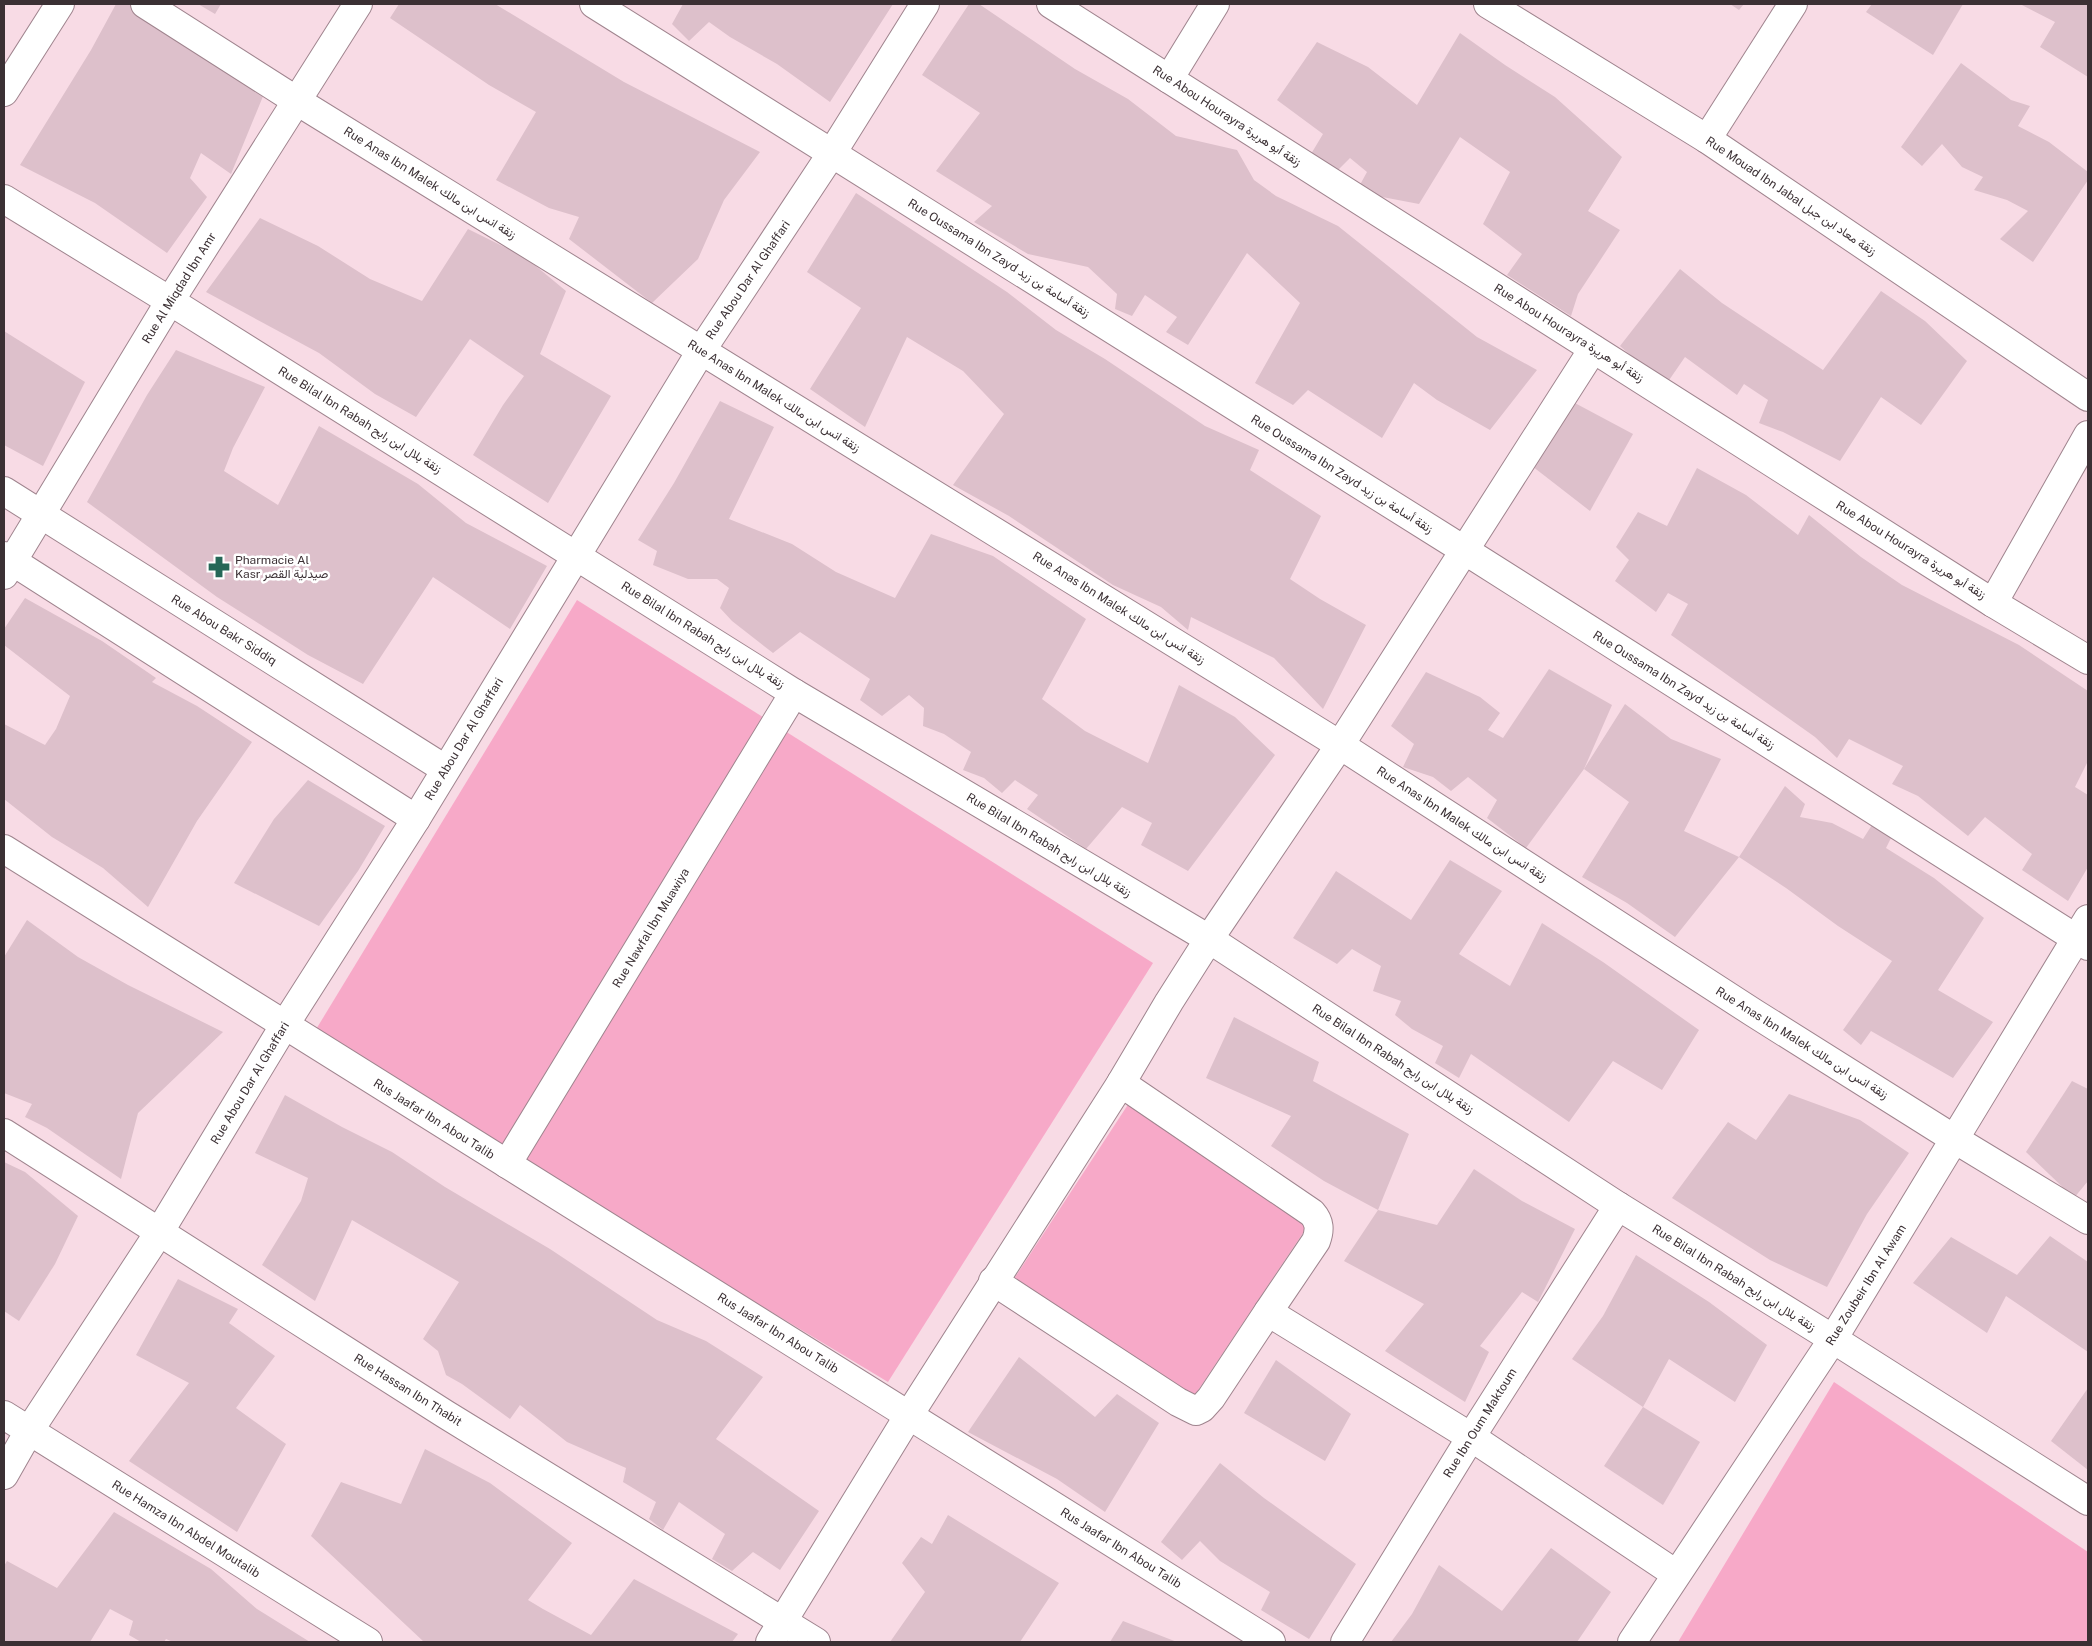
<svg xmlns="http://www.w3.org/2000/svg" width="2092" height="1646" font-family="'Public Sans',Vazirmatn,sans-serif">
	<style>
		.green { fill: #f7a9c8 }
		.building { fill: #ddc0cb }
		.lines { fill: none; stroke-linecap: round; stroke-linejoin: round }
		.minor-casing { stroke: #9f848e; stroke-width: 30 }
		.minor { stroke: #fff; stroke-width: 28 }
		.labels { text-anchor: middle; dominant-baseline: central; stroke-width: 5; stroke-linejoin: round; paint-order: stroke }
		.street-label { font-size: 12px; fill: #3b3034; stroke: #fff }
		.poi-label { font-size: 12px; fill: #3b3034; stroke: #fff; text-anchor: start }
	</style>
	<rect width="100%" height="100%" fill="#f8dbe5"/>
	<g class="green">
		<path d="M 577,600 L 1153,963 L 888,1382 L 312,1036 Z"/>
		<path d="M 1131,1100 L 1313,1218 L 1189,1404 L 1008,1288 Z"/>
		<path d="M 1834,1382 L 2088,1552 L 2088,1642 L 1678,1642 Z"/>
	</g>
	<g class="building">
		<path d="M 116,4 L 129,4 L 266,89 L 231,174 L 201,153 L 190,178 L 207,197 L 167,253 L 95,203 L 20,165 L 91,50 Z"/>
		<path d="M 198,4 L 221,4 L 215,14 Z"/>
		<path d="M 399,4 L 495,4 L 624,82 L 760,152 L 724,200 L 698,259 L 652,303 L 569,239 L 579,217 L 549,208 L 496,180 L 536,112 L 489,85 L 390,18 Z"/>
		<path d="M 683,4 L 893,4 L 830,102 L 777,64 L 730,37 L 709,22 L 689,41 L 672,24 Z"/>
		<path d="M 969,4 L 979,4 L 1075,69 L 1128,99 L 1176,136 L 1237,150 L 1254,180 L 1276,196 L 1338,226 L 1477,337 L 1537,370 L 1490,430 L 1437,400 L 1414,383 L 1382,438 L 1308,390 L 1293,405 L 1255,383 L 1300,303 L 1247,253 L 1188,345 L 1166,332 L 1177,317 L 1145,295 L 1132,316 L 1115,309 L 1117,294 L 1088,267 L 1028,254 L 974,222 L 992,206 L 936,171 L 980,113 L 922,75 Z"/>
		<path d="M 1730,4 L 1744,4 L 1739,10 Z"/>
		<path d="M 1872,4 L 1963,4 L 1933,55 L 1866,12 Z"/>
		<path d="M 2020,4 L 2088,4 L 2088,77 L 2040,47 L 2055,22 Z"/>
		<path d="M 1460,33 L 1505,65 L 1555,97 L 1622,157 L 1588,211 L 1620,230 L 1578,294 L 1571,316 L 1507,275 L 1522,254 L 1483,224 L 1510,172 L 1460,137 L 1419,204 L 1356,192 L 1367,172 L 1350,158 L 1335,173 L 1311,154 L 1323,134 L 1277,100 L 1317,42 L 1368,67 L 1417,105 Z"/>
		<path d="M 1961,63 L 2011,100 L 2030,106 L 2018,126 L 2049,142 L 2088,172 L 2088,180 L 2033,262 L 2000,239 L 2028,211 L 2007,200 L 1974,190 L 1983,177 L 1962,167 L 1942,144 L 1922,166 L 1901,147 Z"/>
		<path d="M 856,193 L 1007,292 L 1056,330 L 1105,359 L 1205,426 L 1259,450 L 1250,470 L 1321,516 L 1290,579 L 1320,599 L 1366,625 L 1323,709 L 1274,658 L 1191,617 L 1188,630 L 1161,607 L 1113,585 L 1009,516 L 953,485 L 1004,414 L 963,371 L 907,337 L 865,427 L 810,389 L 861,308 L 807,272 Z"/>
		<path d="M 260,218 L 318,246 L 370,279 L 422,301 L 468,229 L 525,257 L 566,291 L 540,354 L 611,396 L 548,503 L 473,455 L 503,405 L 524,376 L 470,339 L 416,417 L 375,394 L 319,353 L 206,292 Z"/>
		<path d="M 1680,269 L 1722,303 L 1823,370 L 1881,291 L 1925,321 L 1967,361 L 1921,425 L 1881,397 L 1840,461 L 1783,432 L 1759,423 L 1768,400 L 1744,384 L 1737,395 L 1685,357 L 1665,386 L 1620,346 Z"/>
		<path d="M 4,331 L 85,382 L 43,466 L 4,445 Z"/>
		<path d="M 176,350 L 265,387 L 233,448 L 224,471 L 278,505 L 319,426 L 418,484 L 466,523 L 547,566 L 510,629 L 433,577 L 363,684 L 308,655 L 217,597 L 87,502 L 147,395 Z"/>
		<path d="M 720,401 L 774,427 L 729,519 L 792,544 L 836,572 L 895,598 L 931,534 L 993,556 L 1086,619 L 1042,699 L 1085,731 L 1148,763 L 1179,685 L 1235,717 L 1275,755 L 1188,871 L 1141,845 L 1152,823 L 1122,807 L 1086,849 L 1027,809 L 1038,795 L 1015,780 L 1002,793 L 984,778 L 963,770 L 971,752 L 944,734 L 923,726 L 924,708 L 909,695 L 882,716 L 860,700 L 870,679 L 800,632 L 773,653 L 732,621 L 720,608 L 729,588 L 717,579 L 688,579 L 653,565 L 657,551 L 638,540 L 674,483 Z"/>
		<path d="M 1573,402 L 1633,434 L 1590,511 L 1532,466 Z"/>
		<path d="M 1697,468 L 1746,495 L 1798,535 L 1809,515 L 1861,557 L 1902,585 L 2019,645 L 2088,691 L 2088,761 L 2075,787 L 2088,795 L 2088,867 L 2068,901 L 2022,870 L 2032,854 L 1985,817 L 1968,836 L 1918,796 L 1892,784 L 1903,766 L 1849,739 L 1837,758 L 1815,737 L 1671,635 L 1688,604 L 1668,593 L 1656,612 L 1615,581 L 1629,560 L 1616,547 L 1638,512 L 1667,526 Z"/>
		<path d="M 25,598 L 102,641 L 156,678 L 152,682 L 197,706 L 252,742 L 197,821 L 148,907 L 103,868 L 52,837 L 4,799 L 4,724 L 45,745 L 56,729 L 70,696 L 4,645 L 4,629 Z"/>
		<path d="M 1549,669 L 1612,705 L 1584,769 L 1526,848 L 1487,818 L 1497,800 L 1468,777 L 1451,791 L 1433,777 L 1403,767 L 1414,744 L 1391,726 L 1426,672 L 1480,697 L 1500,713 L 1488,730 L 1503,738 Z"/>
		<path d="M 1625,704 L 1671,739 L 1721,759 L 1684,831 L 1739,857 L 1675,937 L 1627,903 L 1582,877 L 1629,802 L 1584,769 Z"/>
		<path d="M 308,780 L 385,826 L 358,871 L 319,926 L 234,883 L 274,819 Z"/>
		<path d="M 1785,786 L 1805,804 L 1800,817 L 1832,823 L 1863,839 L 1877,817 L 1894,832 L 1886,848 L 1934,878 L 1984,918 L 1938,990 L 1993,1022 L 1953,1078 L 1871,1031 L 1861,1045 L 1843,1030 L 1892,961 L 1838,926 L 1786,888 L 1739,857 Z"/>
		<path d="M 1450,860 L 1502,891 L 1459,954 L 1510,986 L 1542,923 L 1603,962 L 1699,1030 L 1662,1090 L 1613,1061 L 1569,1122 L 1471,1054 L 1459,1078 L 1435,1063 L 1443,1046 L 1412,1029 L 1395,1015 L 1401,1001 L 1373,991 L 1381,966 L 1352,949 L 1337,964 L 1293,938 L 1336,871 L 1411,920 Z"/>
		<path d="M 27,920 L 78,957 L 128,985 L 223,1032 L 138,1113 L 121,1179 L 47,1128 L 25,1117 L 32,1104 L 4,1093 L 4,957 Z"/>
		<path d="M 1234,1017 L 1319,1062 L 1313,1081 L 1409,1134 L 1378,1210 L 1324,1181 L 1271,1146 L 1291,1116 L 1206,1078 Z"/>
		<path d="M 2072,1081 L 2088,1089 L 2088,1181 L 2074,1198 L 2026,1152 Z"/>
		<path d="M 1789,1094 L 1860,1120 L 1909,1153 L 1867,1214 L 1827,1287 L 1770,1260 L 1672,1198 L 1728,1122 L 1756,1140 Z"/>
		<path d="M 285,1095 L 342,1127 L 392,1152 L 445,1187 L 550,1249 L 657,1320 L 706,1341 L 763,1377 L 716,1439 L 819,1511 L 780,1570 L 753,1552 L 732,1571 L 712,1559 L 725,1534 L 679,1502 L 663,1530 L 649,1519 L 656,1502 L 623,1482 L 626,1468 L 567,1442 L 520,1405 L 510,1419 L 462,1384 L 446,1375 L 438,1351 L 423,1339 L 459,1282 L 352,1220 L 315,1301 L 262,1265 L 301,1201 L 308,1178 L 255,1153 Z"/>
		<path d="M 4,1162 L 25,1172 L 78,1216 L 55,1264 L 19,1321 L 4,1311 Z"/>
		<path d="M 1474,1169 L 1522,1201 L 1575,1229 L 1538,1302 L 1522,1292 L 1480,1346 L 1489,1352 L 1465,1402 L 1385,1351 L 1424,1304 L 1344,1261 L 1378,1210 L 1437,1225 Z"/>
		<path d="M 2050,1236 L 2088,1262 L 2088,1352 L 2006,1296 L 1987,1333 L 1913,1283 L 1951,1237 L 2017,1275 Z"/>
		<path d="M 1636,1255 L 1709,1302 L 1767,1345 L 1735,1402 L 1669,1359 L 1643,1407 L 1572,1359 L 1603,1316 Z"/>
		<path d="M 178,1279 L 238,1309 L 229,1323 L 275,1356 L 236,1408 L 286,1444 L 237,1532 L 129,1461 L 189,1383 L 136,1355 Z"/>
		<path d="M 1019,1357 L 1095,1417 L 1117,1394 L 1159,1423 L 1105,1512 L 1057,1479 L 968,1432 Z"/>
		<path d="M 1276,1360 L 1351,1414 L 1325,1461 L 1244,1413 Z"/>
		<path d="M 2088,1388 L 2088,1470 L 2051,1441 Z"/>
		<path d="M 1643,1407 L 1700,1442 L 1663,1505 L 1604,1466 Z"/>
		<path d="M 425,1449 L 490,1483 L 572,1543 L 528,1600 L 543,1609 L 591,1635 L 634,1579 L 738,1634 L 732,1642 L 454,1642 L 450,1641 L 424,1642 L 311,1536 L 341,1482 L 401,1504 Z"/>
		<path d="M 1220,1463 L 1264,1498 L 1356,1564 L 1309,1639 L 1261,1610 L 1270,1592 L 1220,1561 L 1200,1541 L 1182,1560 L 1161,1542 Z"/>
		<path d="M 114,1512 L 211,1569 L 257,1609 L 310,1642 L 173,1642 L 166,1639 L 164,1642 L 141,1642 L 129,1635 L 133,1621 L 110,1609 L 90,1642 L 4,1642 L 4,1566 L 7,1561 L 57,1588 Z"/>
		<path d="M 948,1515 L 1059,1583 L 1020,1642 L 890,1642 L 925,1592 L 902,1563 L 921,1537 L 932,1544 Z"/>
		<path d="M 1551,1548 L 1611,1592 L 1577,1642 L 1391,1642 L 1412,1614 L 1439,1565 L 1502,1611 Z"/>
		<path d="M 1123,1621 L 1177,1642 L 1110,1642 Z"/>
	</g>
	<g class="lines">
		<g class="minor-casing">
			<g id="minor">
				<path d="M 145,4 L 297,101 L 1340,745 L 1754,1013 L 1956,1140 L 2088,1220"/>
				<path d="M 594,4 L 1464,550 L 2088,946"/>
				<path d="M 1051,4 L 1993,603 L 2088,660"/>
				<path d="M 1488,4 L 1707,139 L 2088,397"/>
				<path d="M 1169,79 L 1215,4"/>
				<path d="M 4,92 L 60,4"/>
				<path d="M 1707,139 L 1793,4"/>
				<path d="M 4,199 L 170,301 L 794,693 L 1209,939 L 1618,1206 L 1833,1339 L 2088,1501"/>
				<path d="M 4,491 L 445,769"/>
				<path d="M 4,556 L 416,819"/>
				<path d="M 4,575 L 170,301 L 358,4"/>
				<path d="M 1993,603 L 2088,435"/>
				<path d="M 4,849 L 1271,1642"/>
				<path d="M 1121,1083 L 1312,1213 C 1320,1222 1320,1230 1316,1241 L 1268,1312 L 1471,1437 L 1676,1574"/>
				<path d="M 4,1133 L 445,1414 L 816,1642"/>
				<path d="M 507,1164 L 794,693"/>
				<path d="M 993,1281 L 1178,1402 L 1196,1411 L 1202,1408 L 1211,1398 L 1268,1312"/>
				<path d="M 4,1415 L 368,1642"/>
				<path d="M 4,1475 L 29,1431 L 160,1231 L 284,1026 L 416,819 L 701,351 L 832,153 L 925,4"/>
				<path d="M 770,1642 L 909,1415 L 1121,1083 L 1169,1002 L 1209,939 L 1340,745 L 1593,349"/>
				<path d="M 1345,1642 L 1471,1437 L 1618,1206"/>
				<path d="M 1632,1642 L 1833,1339 L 2088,919"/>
			</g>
		</g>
		<use href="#minor" class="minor"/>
	</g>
	<defs>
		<g id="pharmacy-bare" transform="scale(1.725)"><path d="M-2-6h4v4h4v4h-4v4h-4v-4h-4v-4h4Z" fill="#256757" stroke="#fff" stroke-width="2.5" paint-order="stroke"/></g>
	</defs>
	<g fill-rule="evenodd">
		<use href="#pharmacy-bare" x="219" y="567"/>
	</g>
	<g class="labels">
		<g class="street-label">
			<text transform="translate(1227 116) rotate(33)">Rue Abou Hourayra زنقة أبو هريرة</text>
			<text transform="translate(430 183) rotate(32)">Rue Anas Ibn Malek زنقة انس ابن مالك</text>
			<text transform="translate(1791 196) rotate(34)">Rue Mouad Ibn Jabal زنقة معاد ابن جبل</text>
			<text transform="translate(999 258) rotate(32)">Rue Oussama Ibn Zayd زنقة أسامة بن زيد</text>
			<text transform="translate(748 280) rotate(-56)">Rue Abou Dar Al Ghaffari</text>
			<text transform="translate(179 288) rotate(-58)">Rue Al Miqdad Ibn Amr</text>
			<text transform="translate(1569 333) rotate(32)">Rue Abou Hourayra زنقة أبو هريرة</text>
			<text transform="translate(774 396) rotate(32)">Rue Anas Ibn Malek زنقة انس ابن مالك</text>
			<text transform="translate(360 420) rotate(32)">Rue Bilal Ibn Rabah زنقة بلال ابن رابح</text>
			<text transform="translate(1342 474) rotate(32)">Rue Oussama Ibn Zayd زنقة أسامة بن زيد</text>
			<text transform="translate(1911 550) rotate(32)">Rue Abou Hourayra زنقة أبو هريرة</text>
			<text transform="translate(1119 608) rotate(32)">Rue Anas Ibn Malek زنقة انس ابن مالك</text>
			<text transform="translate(224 630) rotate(32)">Rue Abou Bakr Siddiq</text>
			<text transform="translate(703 635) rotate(32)">Rue Bilal Ibn Rabah زنقة بلال ابن رابح</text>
			<text transform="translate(1684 690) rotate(32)">Rue Oussama Ibn Zayd زنقة أسامة بن زيد</text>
			<text transform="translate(464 739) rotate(-59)">Rue Abou Dar Al Ghaffari</text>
			<text transform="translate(1462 824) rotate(33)">Rue Anas Ibn Malek زنقة انس ابن مالك</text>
			<text transform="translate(1049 845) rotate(31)">Rue Bilal Ibn Rabah زنقة بلال ابن رابح</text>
			<text transform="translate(651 928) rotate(-59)">Rue Nawfal Ibn Muawiya</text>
			<text transform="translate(1802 1043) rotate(32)">Rue Anas Ibn Malek زنقة انس ابن مالك</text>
			<text transform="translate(1393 1059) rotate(33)">Rue Bilal Ibn Rabah زنقة بلال ابن رابح</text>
			<text transform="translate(250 1083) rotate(-59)">Rue Abou Dar Al Ghaffari</text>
			<text transform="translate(434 1119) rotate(32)">Rus Jaafar Ibn Abou Talib</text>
			<text transform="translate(1734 1278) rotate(32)">Rue Bilal Ibn Rabah زنقة بلال ابن رابح</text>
			<text transform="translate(1866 1285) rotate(-58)">Rue Zoubeir Ibn Al Awam</text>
			<text transform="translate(778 1333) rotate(32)">Rus Jaafar Ibn Abou Talib</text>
			<text transform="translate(408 1390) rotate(32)">Rue Hassan Ibn Thabit</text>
			<text transform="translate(1480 1423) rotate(-58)">Rue Ibn Oum Maktoum</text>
			<text transform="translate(186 1529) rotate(32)">Rue Hamza Ibn Abdel Moutalib</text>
			<text transform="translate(1121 1548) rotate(32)">Rus Jaafar Ibn Abou Talib</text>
		</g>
		<g class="poi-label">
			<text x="235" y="560">Pharmacie Al<tspan x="235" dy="14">Kasr صيدلية القصر</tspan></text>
		</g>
	</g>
	<rect width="2092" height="1646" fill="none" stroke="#3b3034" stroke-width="10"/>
</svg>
